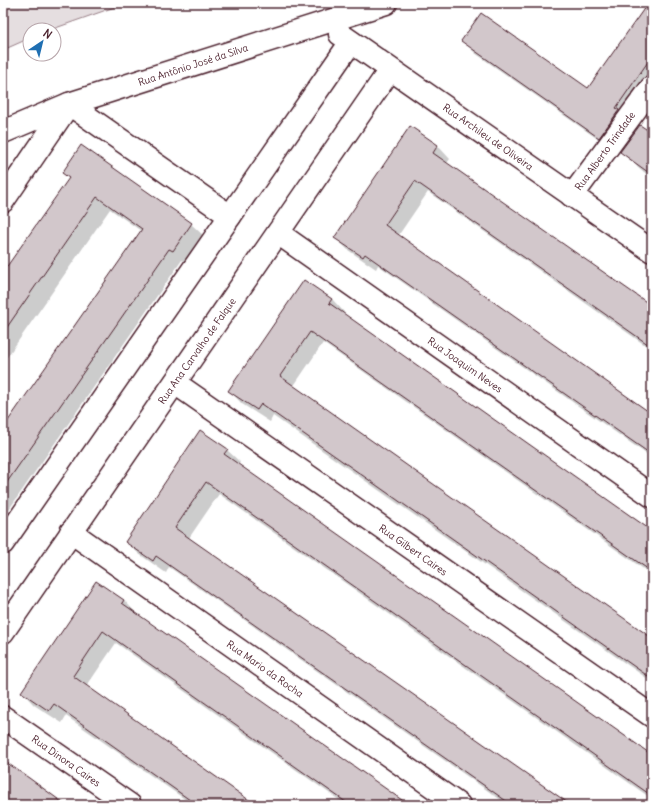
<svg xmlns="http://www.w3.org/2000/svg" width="655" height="808" font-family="Delius,sans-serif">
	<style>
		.green { fill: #e5dee0; stroke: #987e86 }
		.shadow { fill: #0003 }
		.building { fill: #d2c7cb; stroke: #4a1f2b }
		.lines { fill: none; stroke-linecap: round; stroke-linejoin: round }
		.minor-casing { stroke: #4a1f2b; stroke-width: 25 }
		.minor { stroke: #fff; stroke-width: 22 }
		.labels { text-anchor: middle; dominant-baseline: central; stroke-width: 3; stroke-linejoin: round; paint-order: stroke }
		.street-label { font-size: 10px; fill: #4a1f2b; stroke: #fff }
	</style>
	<rect width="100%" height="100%" fill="#fff"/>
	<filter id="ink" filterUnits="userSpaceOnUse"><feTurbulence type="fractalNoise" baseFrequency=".025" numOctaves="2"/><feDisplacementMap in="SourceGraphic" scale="8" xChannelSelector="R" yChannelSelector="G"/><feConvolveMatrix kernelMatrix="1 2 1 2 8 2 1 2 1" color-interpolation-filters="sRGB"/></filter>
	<g filter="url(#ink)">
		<path class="green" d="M 3,3 L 126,3 L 50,30 L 30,30 L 30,38 L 3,50 Z"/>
		<g class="shadow">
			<path d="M 650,3 L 652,3 L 652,87 L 612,149 L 475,53 L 463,40 L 589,90 Z"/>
			<path d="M 410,128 L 438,146 L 450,159 L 447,163 L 652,307 L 652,350 L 428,192 L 398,236 L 652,414 L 652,458 L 378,265 L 376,269 L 348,250 L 336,238 Z"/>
			<path d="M 652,136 L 652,179 L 621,152 Z"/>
			<path d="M 81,146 L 191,224 L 204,236 L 186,263 L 182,260 L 3,518 L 3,430 L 141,231 L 110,209 L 3,363 L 3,275 L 70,179 L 63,172 Z"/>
			<path d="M 332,299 L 344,312 L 343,314 L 652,532 L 652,575 L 323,343 L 293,387 L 652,640 L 652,682 L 273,416 L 270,422 L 242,404 L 230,391 Z"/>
			<path d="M 200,431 L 227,450 L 240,462 L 238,465 L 652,756 L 652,799 L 219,494 L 189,538 L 568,805 L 508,805 L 169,567 L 166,573 L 139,554 L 126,541 Z"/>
			<path d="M 97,582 L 124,600 L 136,613 L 135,614 L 407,805 L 346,805 L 116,643 L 86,687 L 254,805 L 193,805 L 66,716 L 62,723 L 34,705 L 22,692 Z"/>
		</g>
		<g class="building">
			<path d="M 648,3 L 652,3 L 652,56 L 616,108 L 619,110 L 599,138 L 461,41 L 481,13 L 588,88 Z"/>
			<path d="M 640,125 L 652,133 L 652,175 L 620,152 Z"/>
			<path d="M 410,126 L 438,145 L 433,153 L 652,306 L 652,347 L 415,181 L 385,225 L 652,414 L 652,455 L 365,254 L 363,257 L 334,238 Z"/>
			<path d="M 81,145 L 192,223 L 173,251 L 169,249 L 3,488 L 3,428 L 142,229 L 97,197 L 3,333 L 3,272 L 69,178 L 62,173 Z"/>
			<path d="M 304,280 L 332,299 L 329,303 L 652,531 L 652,572 L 310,332 L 280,376 L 652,638 L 652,679 L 261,404 L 257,410 L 228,391 Z"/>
			<path d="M 200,430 L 228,449 L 224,454 L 652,755 L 652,796 L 206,482 L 175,528 L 571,805 L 512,805 L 156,556 L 153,561 L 125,542 Z"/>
			<path d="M 96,581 L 124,600 L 122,603 L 409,805 L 350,805 L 103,631 L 73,676 L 256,805 L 197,805 L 54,704 L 49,711 L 21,692 Z"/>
			<path d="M 3,760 L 29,778 L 66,805 L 3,805 Z"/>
		</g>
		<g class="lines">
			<g class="minor-casing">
				<g id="minor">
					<path d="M 340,34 L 652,251"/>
					<path d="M 3,132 L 69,104 L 386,3"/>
					<path d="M 572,196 L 652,87"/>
					<path d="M 3,201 L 69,104 L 230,216"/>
					<path d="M 278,233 L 652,496"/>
					<path d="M 175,383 L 652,716"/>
					<path d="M 71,532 L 459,805"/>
					<path d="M 3,543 L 351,42"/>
					<path d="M 3,632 L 390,70"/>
					<path d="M 3,717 L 130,805"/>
				</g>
			</g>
			<use href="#minor" class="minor"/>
		</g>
	</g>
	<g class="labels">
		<g class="street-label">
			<text transform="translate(193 65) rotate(-18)">Rua Antônio José da Silva</text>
			<text transform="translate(488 137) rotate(35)">Rua Archileu de Oliveira</text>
			<text transform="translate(605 151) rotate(-54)">Rua Alberto Trindade</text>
			<text transform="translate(197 351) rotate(-55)">Rua Ana Carvalho de Falque</text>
			<text transform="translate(465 365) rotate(35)">Rua Joaquim Neves</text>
			<text transform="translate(413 550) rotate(35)">Rua Gilbert Caires</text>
			<text transform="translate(265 669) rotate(35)">Rua Mario da Rocha</text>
			<text transform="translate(66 761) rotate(35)">Rua Dinora Caires</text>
		</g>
	</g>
	<rect width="655" height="808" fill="none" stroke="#fff" stroke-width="16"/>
	<rect x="8" y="8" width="639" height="792" fill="none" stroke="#4a1f2b" stroke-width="1.5" filter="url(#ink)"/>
	<g transform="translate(42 42) rotate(35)"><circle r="19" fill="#ffffff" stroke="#b7a5aa"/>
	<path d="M0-3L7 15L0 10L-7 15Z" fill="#1f6fb2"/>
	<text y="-6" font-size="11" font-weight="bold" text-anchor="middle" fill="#4a1f2b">N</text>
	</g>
</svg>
